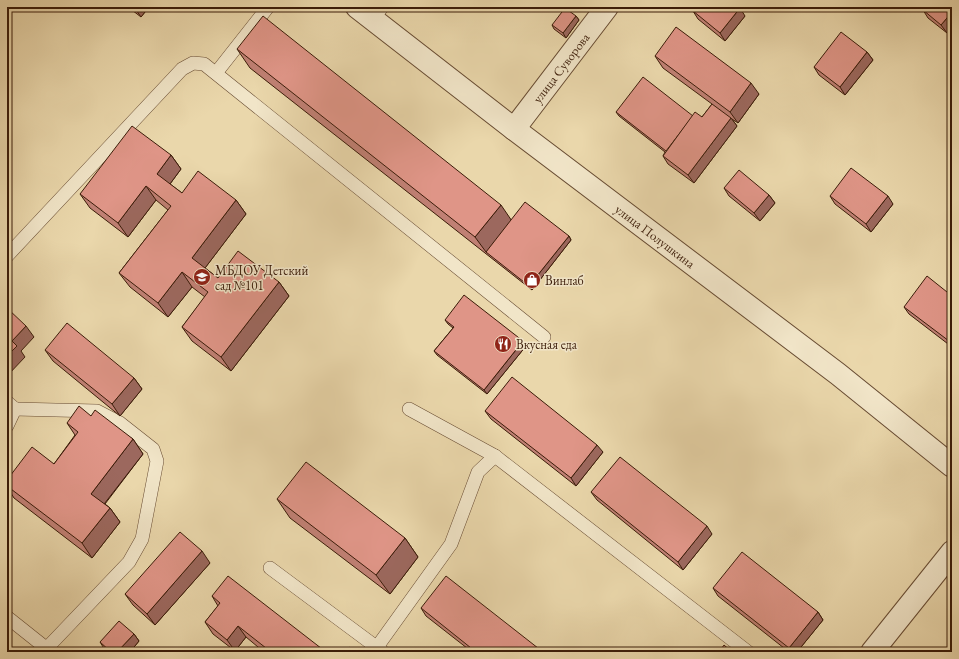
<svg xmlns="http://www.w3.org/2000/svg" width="959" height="659" font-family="'EB Garamond',serif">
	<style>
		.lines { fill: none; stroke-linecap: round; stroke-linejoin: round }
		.service-casing { stroke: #674b32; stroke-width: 14 }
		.minor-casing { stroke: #674b32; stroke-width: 24 }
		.service { stroke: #f1e5c8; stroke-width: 13 }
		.minor { stroke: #f1e5c8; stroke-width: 22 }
		.wall { fill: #c08074; stroke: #3b1c09 }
		.shaded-wall { fill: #9c685e; stroke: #3b1c09 }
		.building { fill: #df9587; stroke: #3b1c09 }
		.labels { text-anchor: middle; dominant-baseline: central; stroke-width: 3; stroke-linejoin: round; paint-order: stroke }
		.street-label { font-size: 13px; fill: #3b1c09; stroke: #f1e5c8 }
		.poi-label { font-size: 13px; fill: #3b1c09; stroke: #f1e5c8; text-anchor: start }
	</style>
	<rect width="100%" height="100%" fill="#ead7ab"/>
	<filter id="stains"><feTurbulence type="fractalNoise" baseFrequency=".005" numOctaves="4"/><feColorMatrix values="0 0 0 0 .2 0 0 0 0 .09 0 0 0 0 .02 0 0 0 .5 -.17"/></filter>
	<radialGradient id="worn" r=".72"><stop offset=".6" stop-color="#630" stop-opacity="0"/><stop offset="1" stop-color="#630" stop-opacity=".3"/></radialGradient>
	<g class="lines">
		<g class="service-casing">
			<g id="service">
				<path d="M 373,19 L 382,7"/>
				<path d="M 216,73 L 268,7"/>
				<path d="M 7,256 L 182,69 L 193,63 L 204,64 L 544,337"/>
				<path d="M 7,402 L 15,409 L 7,426"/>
				<path d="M 15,409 L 97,411 L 120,423 L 153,449 L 157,461 L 142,539 L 129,562 L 47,648"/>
				<path d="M 409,409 L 495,456"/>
				<path d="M 270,568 L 383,652"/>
				<path d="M 7,617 L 51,652"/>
				<path d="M 377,647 L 451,544 L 478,472 L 495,456 L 748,652"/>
			</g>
		</g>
		<g class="minor-casing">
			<g id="minor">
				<path id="s1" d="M 357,7 L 514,129 L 838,374 L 952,466"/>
				<path id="s2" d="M 514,129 L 607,7"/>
				<path d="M 872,652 L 952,552"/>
			</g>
		</g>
		<use href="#service" class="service"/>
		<use href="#minor" class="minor"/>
	</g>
	<g class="wall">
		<path d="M 128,7 L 149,7 L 141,17 Z"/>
		<path d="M 952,7 L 952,26 L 947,33 L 928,18 L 923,10 Z"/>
		<path d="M 693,11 L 745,16 L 725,41 L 698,19 Z"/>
		<path d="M 576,16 L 579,20 L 566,38 L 554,29 L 552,25 Z"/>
		<path d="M 237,49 L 511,220 L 569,236 L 571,240 L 532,290 L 250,68 Z"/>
		<path d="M 867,52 L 873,60 L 845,95 L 819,75 L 814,67 Z"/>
		<path d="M 655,56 L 759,94 L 738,123 L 732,119 L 737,126 L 694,183 L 668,164 L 663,156 L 665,152 L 619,116 L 616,112 L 693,116 L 702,117 L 712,104 L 663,68 Z"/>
		<path d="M 171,155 L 181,169 L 170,184 L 182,193 L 236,200 L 246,214 L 205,268 L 218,278 L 279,282 L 289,296 L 231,371 L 192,341 L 182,327 L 205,297 L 192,287 L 168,317 L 130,287 L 119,273 L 168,210 L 156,200 L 128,237 L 90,208 L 80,194 Z"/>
		<path d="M 724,188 L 769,195 L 775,203 L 760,221 L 729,196 Z"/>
		<path d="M 830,196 L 893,204 L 871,232 L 835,204 Z"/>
		<path d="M 952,296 L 952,347 L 909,314 L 904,307 Z"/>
		<path d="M 445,320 L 526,346 L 487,394 L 437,355 L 434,351 L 453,328 L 448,324 Z"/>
		<path d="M 45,350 L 134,378 L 142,389 L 120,416 L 53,361 Z"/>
		<path d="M 485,411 L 603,452 L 576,486 L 491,419 Z"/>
		<path d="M 91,416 L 133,439 L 143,454 L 105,504 L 110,508 L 120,522 L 92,558 L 14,498 L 7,487 L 7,480 L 54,464 L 75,435 L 67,423 Z"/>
		<path d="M 591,492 L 712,534 L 683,570 L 597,500 Z"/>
		<path d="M 277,499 L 405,538 L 418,557 L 390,594 L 290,518 Z"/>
		<path d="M 210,563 L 155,625 L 133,605 L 125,594 Z"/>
		<path d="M 713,588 L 818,612 L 823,620 L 797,652 L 789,652 L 718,596 Z"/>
		<path d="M 212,596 L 326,652 L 264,652 L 246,637 L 235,651 L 213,634 L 205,622 L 218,606 Z"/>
		<path d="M 421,608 L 543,652 L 472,652 L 426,616 Z"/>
		<path d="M 134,634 L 139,641 L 130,652 L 107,652 L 105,650 L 100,642 Z"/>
	</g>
	<g class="shaded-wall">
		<path d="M 134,7 L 149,7 L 141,17 Z"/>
		<path d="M 740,8 L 745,16 L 725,41 L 720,33 Z"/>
		<path d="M 952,12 L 952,26 L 947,33 L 941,25 Z"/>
		<path d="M 576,16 L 579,20 L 566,38 L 563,33 Z"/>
		<path d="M 867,52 L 873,60 L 845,95 L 840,87 Z"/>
		<path d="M 751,83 L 759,94 L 738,123 L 730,112 Z"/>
		<path d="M 731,118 L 737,126 L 694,183 L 688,175 Z"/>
		<path d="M 171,155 L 181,169 L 167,188 L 157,174 Z"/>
		<path d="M 146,186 L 156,200 L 128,237 L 118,223 Z"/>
		<path d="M 769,195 L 775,203 L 760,221 L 754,213 Z"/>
		<path d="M 888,196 L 893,204 L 871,232 L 866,224 Z"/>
		<path d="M 236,200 L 246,214 L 202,272 L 192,258 Z"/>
		<path d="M 501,205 L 514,224 L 486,252 L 475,237 Z"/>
		<path d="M 569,236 L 571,240 L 532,290 L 529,286 Z"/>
		<path d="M 182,272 L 192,287 L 168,317 L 158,303 Z"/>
		<path d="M 279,282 L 289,296 L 231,371 L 221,357 Z"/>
		<path d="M 26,326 L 34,337 L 21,351 L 25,357 L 7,376 L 7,356 L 12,341 Z"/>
		<path d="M 952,337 L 952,346 L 949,341 Z"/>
		<path d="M 523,341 L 526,346 L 487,394 L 484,390 Z"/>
		<path d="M 134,378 L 142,389 L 120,416 L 112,404 Z"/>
		<path d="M 133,439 L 143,454 L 101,508 L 91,494 Z"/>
		<path d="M 597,445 L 603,452 L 576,486 L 571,478 Z"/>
		<path d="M 110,508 L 120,522 L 92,558 L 82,543 Z"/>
		<path d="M 707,526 L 712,534 L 683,570 L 678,562 Z"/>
		<path d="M 405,538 L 418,557 L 390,594 L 376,575 Z"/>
		<path d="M 202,551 L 210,563 L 155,625 L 147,614 Z"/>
		<path d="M 818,612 L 823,620 L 797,652 L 791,652 L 789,648 Z"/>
		<path d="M 238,626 L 246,637 L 235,651 L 227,640 Z"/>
		<path d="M 134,634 L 139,641 L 130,652 L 117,652 Z"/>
	</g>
	<g class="building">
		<path d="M 696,7 L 738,7 L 740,8 L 720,33 L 693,11 Z"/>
		<path d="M 925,7 L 952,7 L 952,12 L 941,25 L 923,10 Z"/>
		<path d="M 565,8 L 576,16 L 563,33 L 552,25 Z"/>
		<path d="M 263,16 L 501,205 L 475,237 L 237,49 Z"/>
		<path d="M 676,27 L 751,83 L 730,112 L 655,56 Z"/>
		<path d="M 841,32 L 867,52 L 840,87 L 814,67 Z"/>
		<path d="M 643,77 L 693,116 L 666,151 L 616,112 Z"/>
		<path d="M 712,104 L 731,118 L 688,175 L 663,156 L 695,112 L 702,117 Z"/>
		<path d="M 132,126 L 171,155 L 157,174 L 182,193 L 198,171 L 236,200 L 192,258 L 218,278 L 238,251 L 279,282 L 221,357 L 182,327 L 208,292 L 182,272 L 158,303 L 119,273 L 171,206 L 146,186 L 118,223 L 80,194 Z"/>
		<path d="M 851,168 L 888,196 L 866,224 L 830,196 Z"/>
		<path d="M 739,170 L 769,195 L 754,213 L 724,188 Z"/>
		<path d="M 525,202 L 569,236 L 529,286 L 486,252 Z"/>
		<path d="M 927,276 L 952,296 L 952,337 L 949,341 L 904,307 Z"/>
		<path d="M 464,295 L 523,341 L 484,390 L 434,351 L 454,327 L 445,320 Z"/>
		<path d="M 7,308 L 26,326 L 12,341 L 17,346 L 7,356 Z"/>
		<path d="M 67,323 L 134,378 L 112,404 L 45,350 Z"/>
		<path d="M 512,377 L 597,445 L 571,478 L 485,411 Z"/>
		<path d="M 79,406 L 91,416 L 95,410 L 133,439 L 91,494 L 110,508 L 82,543 L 7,486 L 7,480 L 32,447 L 54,464 L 78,432 L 67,423 Z"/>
		<path d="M 620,457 L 707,526 L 678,562 L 591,492 Z"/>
		<path d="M 306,462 L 405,538 L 376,575 L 277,499 Z"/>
		<path d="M 180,532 L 202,551 L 147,614 L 125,594 Z"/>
		<path d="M 742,552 L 818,612 L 789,648 L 713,588 Z"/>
		<path d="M 228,576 L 326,652 L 271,652 L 238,626 L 227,640 L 205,622 L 220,603 L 212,596 Z"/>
		<path d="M 446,576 L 543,652 L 476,652 L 421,608 Z"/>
		<path d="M 119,621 L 134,634 L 117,652 L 111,652 L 100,642 Z"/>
		<path d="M 724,645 L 732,652 L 719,652 Z"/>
		<path d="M 349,647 L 355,652 L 346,652 Z"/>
	</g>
	<defs>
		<g id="school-disc" transform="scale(0.9)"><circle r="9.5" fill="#8f2418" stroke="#f1e5c8"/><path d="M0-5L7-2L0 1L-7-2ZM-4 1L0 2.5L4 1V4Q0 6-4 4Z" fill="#fff"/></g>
		<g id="shop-disc" transform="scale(0.9)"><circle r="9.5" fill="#8f2418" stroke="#f1e5c8"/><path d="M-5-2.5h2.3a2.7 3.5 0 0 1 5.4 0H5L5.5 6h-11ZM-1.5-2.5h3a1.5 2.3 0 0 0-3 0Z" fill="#fff"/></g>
		<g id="restaurant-disc" transform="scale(0.9)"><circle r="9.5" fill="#8f2418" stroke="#f1e5c8"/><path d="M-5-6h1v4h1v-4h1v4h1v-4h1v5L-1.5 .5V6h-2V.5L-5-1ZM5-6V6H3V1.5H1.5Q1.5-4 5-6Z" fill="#fff"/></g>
	</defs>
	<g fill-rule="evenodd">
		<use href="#school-disc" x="202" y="277"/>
		<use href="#shop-disc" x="532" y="280"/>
		<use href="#restaurant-disc" x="503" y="344"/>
	</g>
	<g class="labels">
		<g class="street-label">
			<text stroke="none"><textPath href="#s2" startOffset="77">улица Суворова</textPath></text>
			<text stroke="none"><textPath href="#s1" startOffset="376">улица Полушкина</textPath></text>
		</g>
		<g class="poi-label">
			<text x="215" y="270">МБДОУ Детский<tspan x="215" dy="15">сад №101</tspan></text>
			<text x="545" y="280">Винлаб</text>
			<text x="516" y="344">Вкусная еда</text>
		</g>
	</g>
	<rect width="959" height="659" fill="none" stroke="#ead7ab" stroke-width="24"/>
	<rect x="8" y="8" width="943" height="643" fill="none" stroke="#3b1c09" stroke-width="2"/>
	<rect x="12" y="12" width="935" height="635" fill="none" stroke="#3b1c09"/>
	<rect width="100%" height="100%" filter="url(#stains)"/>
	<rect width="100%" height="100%" fill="url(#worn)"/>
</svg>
